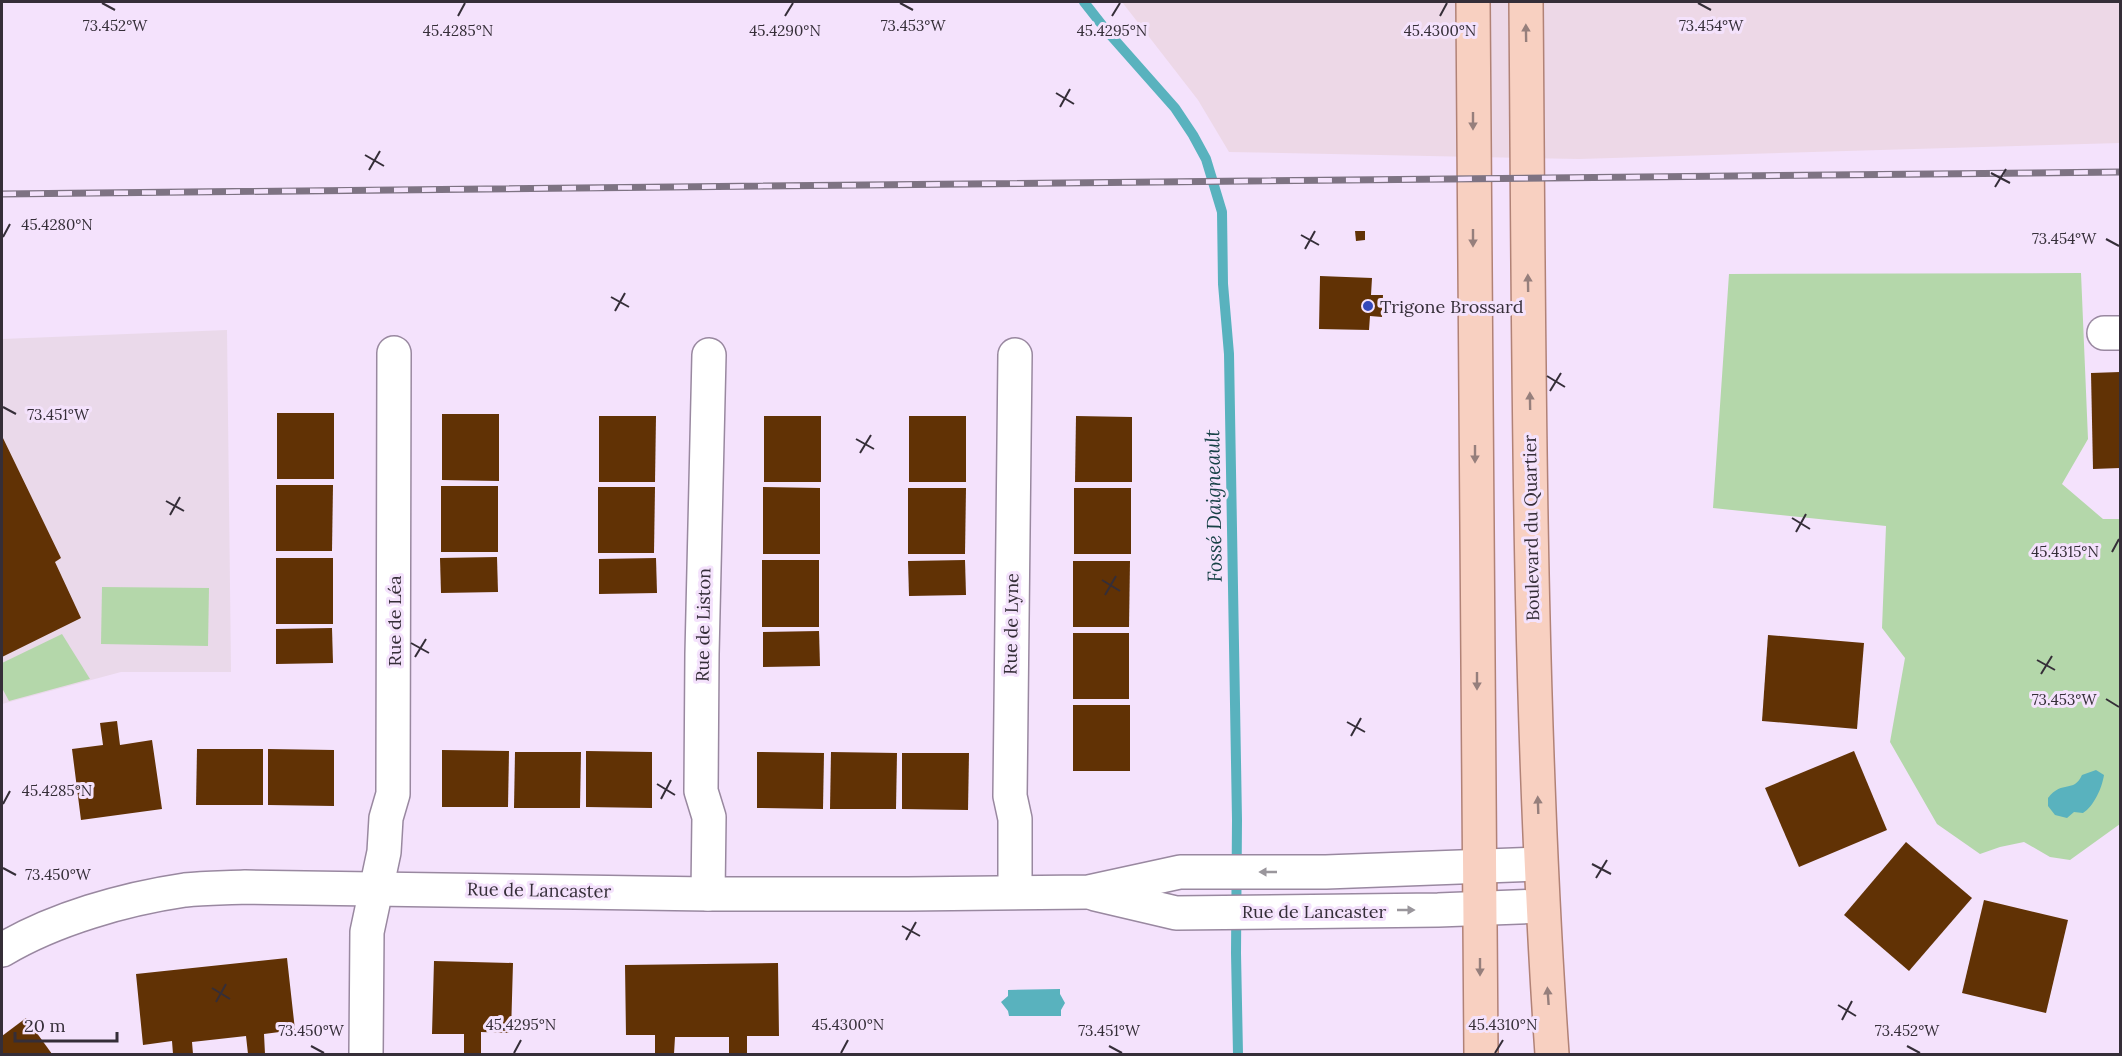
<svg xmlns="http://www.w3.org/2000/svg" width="2122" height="1056" font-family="Lora,serif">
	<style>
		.industrial { fill: #edd8e7 }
		.education { fill: #ead9ea }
		.green { fill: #b4d7aa }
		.water { fill: #59b2be }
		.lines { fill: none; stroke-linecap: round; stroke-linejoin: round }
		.stream { stroke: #59b2be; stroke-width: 10 }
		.building { fill: #613205 }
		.minor-casing { stroke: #9988a0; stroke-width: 36 }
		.major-casing { stroke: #b18276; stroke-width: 36 }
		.minor { stroke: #fff; stroke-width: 33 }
		.major { stroke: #f8d0c1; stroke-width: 33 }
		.rail-casing { stroke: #7e7383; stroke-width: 7 }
		.rail { stroke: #f4e2fc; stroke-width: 4.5; stroke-dasharray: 14; stroke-linecap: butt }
		.oneway { fill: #967f7c }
		.oneway2 { fill: #9a969c }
		.ticks { fill: none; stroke: #352e38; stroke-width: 2 }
		.poi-dot { fill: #3449bb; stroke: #f4e2fc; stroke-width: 2 }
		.labels { text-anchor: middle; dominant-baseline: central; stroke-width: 6; stroke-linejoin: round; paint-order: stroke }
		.poi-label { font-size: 18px; fill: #352e38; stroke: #f4e2fc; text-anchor: start }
		.street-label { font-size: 18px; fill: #352e38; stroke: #f4e2fc }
		.water-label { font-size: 20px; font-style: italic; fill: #174146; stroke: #f4e2fc }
		.ticks-label { font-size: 15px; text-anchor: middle; fill: #352e38; stroke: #f4e2fc; stroke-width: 6; stroke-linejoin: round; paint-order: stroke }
	</style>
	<rect width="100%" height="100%" fill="#f4e2fc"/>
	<path class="industrial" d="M 1122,2 L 2120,2 L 2120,143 L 1579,159 L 1229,152 L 1198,100 Z"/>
	<path class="education" d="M 227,330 L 231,672 L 121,672 L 2,704 L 2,339 Z"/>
	<g class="green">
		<path d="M 2081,273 L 2088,439 L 2062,484 L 2103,519 L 2120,519 L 2120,824 L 2070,860 L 2050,857 L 2024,842 L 2000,847 L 1980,854 L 1937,824 L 1890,742 L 1905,658 L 1882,628 L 1886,526 L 1713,508 L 1729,274 Z"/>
		<path d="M 102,587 L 209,588 L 208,646 L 101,644 Z"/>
		<path d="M 62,634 L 90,679 L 9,701 L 2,688 L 2,663 Z"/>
	</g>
	<g class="water">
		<path d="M 2096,770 L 2104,775 C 2102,788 2094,806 2083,813 L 2074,812 L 2067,818 L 2055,815 L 2048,806 L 2048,798 C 2063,779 2073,794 2082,775 Z"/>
		<path d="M 1060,989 L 1060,994 L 1065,1003 L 1061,1010 L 1061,1016 L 1009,1016 L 1008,1011 L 1001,1002 L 1008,996 L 1008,990 Z"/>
	</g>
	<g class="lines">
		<path class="stream" d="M 1084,2 L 1106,30 L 1175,108 L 1193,135 L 1206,159 L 1222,212 L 1223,284 L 1229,354 L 1237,820 L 1236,953 L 1238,1054"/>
	</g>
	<g class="building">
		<path d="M 1355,231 L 1365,231 L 1365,240 L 1356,241 Z"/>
		<path d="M 1320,276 L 1372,278 L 1371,295 L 1383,295 L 1382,317 L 1370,316 L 1369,330 L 1319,329 Z"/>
		<path d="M 2120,372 L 2120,468 L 2093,469 L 2091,373 Z"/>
		<rect x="277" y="413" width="57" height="66"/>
		<path d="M 442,414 L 499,414 L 499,481 L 442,480 Z"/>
		<path d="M 599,416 L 656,416 L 655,482 L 599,482 Z"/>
		<rect x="764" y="416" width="57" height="66"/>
		<rect x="909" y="416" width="57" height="66"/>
		<path d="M 1076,416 L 1132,417 L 1132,482 L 1075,482 Z"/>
		<path d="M 2,436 L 61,558 L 55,562 L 81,618 L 2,657 Z"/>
		<path d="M 276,485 L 333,485 L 332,551 L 276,551 Z"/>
		<rect x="441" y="486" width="57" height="66"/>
		<path d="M 598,487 L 655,487 L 654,553 L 598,553 Z"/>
		<path d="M 763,487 L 820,488 L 820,554 L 763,554 Z"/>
		<path d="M 908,488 L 966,488 L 965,554 L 908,554 Z"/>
		<rect x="1074" y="488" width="57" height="66"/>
		<path d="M 497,557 L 498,592 L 441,593 L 440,558 Z"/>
		<rect x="276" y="558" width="57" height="66"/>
		<path d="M 656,558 L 657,593 L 599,594 L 599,559 Z"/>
		<rect x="762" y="560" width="57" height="67"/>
		<path d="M 965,560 L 966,595 L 909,596 L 908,561 Z"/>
		<path d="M 1073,561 L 1130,561 L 1129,627 L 1073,627 Z"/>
		<path d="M 332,628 L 333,663 L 276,664 L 276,629 Z"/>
		<path d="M 819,631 L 820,666 L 763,667 L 763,632 Z"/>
		<rect x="1073" y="633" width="56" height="66"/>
		<path d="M 1768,635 L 1864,643 L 1857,729 L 1762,721 Z"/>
		<rect x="1073" y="705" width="57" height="66"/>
		<path d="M 117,721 L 120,745 L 152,740 L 162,809 L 81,820 L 72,749 L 103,745 L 100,723 Z"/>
		<path d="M 197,749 L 263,749 L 263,805 L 196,805 Z"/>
		<path d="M 268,749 L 334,750 L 334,806 L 268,805 Z"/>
		<path d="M 442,750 L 509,751 L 508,807 L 442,807 Z"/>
		<path d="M 586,751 L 652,752 L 652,808 L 586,807 Z"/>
		<path d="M 1854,751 L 1887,830 L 1799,867 L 1765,788 Z"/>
		<path d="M 515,752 L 581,752 L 580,808 L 514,808 Z"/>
		<path d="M 757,752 L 824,753 L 823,809 L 757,808 Z"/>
		<path d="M 831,752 L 897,753 L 896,809 L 830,809 Z"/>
		<path d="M 902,753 L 969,753 L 968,810 L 902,809 Z"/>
		<path d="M 1906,842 L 1972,898 L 1909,971 L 1844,915 Z"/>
		<path d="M 1984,900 L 2068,920 L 2046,1013 L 1962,993 Z"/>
		<path d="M 287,958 L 295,1030 L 264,1034 L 265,1054 L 248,1054 L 246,1036 L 192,1042 L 193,1054 L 173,1054 L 172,1041 L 143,1045 L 136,974 Z"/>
		<path d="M 434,961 L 513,963 L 511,1033 L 481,1032 L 481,1054 L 464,1054 L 464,1034 L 432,1034 Z"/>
		<path d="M 778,963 L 779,1036 L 747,1036 L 747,1054 L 729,1054 L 729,1037 L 675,1037 L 674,1054 L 655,1054 L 655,1035 L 626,1035 L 625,965 Z"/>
		<path d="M 26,1018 L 52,1054 L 2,1054 L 2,1036 Z"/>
	</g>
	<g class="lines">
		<g class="minor-casing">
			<g id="minor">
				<path d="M 2104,333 L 2120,333"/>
				<path d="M 1015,355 L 1010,796 L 1015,819 L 1015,892"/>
				<path d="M 708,894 L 709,817 L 701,791 L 702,654 L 709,355"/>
				<path d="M 1095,894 L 1176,913 L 1438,910 L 1542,906"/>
				<path d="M 2,950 C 54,919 124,899 185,890 C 204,888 225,888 245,887 L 708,894 L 908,894 L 1088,892 L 1180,872 L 1326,872 L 1540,864"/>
				<path d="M 366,1054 L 367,932 L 384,852 L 386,818 L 393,794 L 394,353"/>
			</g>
		</g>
		<g class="major-casing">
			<g id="major">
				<path d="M 1473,2 L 1481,1054"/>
				<path d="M 1526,2 C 1529,353 1528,704 1552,1054"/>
			</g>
		</g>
		<use href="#minor" class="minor"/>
		<use href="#major" class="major"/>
		<g class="rail-casing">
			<path id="rail" d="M 2,194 L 2120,172"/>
		</g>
		<use href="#rail" class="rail"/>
	</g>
	<defs><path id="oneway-solid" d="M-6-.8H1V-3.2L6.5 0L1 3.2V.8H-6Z" transform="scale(1.5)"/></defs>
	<g class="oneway">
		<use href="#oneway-solid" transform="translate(1526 33) rotate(-91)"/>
		<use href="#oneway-solid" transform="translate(1473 121) rotate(90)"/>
		<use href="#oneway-solid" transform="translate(1473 238) rotate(90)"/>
		<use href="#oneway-solid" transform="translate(1528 283) rotate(-91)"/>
		<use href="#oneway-solid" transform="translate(1530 401) rotate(-91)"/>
		<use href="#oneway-solid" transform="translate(1475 454) rotate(90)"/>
		<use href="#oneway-solid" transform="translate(1477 681) rotate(90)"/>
		<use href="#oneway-solid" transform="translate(1538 805) rotate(-92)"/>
		<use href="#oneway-solid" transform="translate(1480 967) rotate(90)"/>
		<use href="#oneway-solid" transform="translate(1548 996) rotate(-94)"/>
	</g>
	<g class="oneway2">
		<use href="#oneway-solid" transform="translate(1268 872) rotate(180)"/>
		<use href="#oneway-solid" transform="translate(1406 910)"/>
	</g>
	<path class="ticks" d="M 102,3 L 115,10M 900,3 L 913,10M 1698,3 L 1711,10M 458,16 L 465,3M 785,16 L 793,3M 1112,16 L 1120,3M 1440,16 L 1447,3M 1056,93 L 1074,104M 1060,107 L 1070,89M 365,155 L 384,166M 369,170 L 380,151M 1991,173 L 2010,183M 1995,187 L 2006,169M 1301,235 L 1319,245M 3,237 L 10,224M 2106,239 L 2119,246M 1305,249 L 1315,231M 611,297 L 629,307M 615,311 L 625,293M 1547,376 L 1565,387M 1550,391 L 1561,373M 3,407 L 16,414M 856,439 L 874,449M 860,453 L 871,435M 166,501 L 184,511M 170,515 L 180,497M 1792,518 L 1810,529M 1796,532 L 1806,514M 2112,552 L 2119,539M 1102,580 L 1120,591M 1105,595 L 1116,576M 411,643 L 429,653M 415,657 L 426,639M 2037,660 L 2055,670M 2041,674 L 2052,656M 2106,699 L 2119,707M 1347,722 L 1365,732M 1351,736 L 1361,718M 657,784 L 675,795M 661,799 L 671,780M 3,804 L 10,791M 1592,864 L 1611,874M 3,868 L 16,875M 1596,878 L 1607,860M 902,926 L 920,936M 906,940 L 916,922M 212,988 L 230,999M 216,1002 L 226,984M 1838,1005 L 1856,1016M 1842,1020 L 1852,1001M 311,1046 L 324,1053M 1109,1046 L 1122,1053M 1907,1046 L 1920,1053M 514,1053 L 521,1040M 841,1053 L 848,1040M 1495,1053 L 1503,1040"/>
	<circle class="poi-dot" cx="1368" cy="306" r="6"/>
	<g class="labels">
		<g class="poi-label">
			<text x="1380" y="306">Trigone Brossard</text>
		</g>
		<g class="street-label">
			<text transform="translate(1531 528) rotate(-91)">Boulevard du Quartier</text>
			<text transform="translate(394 621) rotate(-90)">Rue de Léa</text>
			<text transform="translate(1011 624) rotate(-89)">Rue de Lyne</text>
			<text transform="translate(703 625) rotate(-89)">Rue de Liston</text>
			<text transform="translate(539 890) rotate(1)">Rue de Lancaster</text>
			<text x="1314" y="911">Rue de Lancaster</text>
		</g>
		<g class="water-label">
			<text transform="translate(1213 506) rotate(-91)">Fossé Daigneault</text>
		</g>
	</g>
	<g class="ticks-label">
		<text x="1711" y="31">73.454°W</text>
		<text x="115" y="31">73.452°W</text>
		<text x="913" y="31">73.453°W</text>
		<text x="458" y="36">45.4285°N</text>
		<text x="785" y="36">45.4290°N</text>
		<text x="1112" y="36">45.4295°N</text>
		<text x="1440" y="36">45.4300°N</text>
		<text x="57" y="230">45.4280°N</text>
		<text x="2064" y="244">73.454°W</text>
		<text x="58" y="420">73.451°W</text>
		<text x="2065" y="557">45.4315°N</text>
		<text x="2064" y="705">73.453°W</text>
		<text x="57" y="796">45.4285°N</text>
		<text x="58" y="880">73.450°W</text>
		<text x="521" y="1030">45.4295°N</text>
		<text x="848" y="1030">45.4300°N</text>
		<text x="1503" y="1030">45.4310°N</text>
		<text x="311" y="1036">73.450°W</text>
		<text x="1109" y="1036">73.451°W</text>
		<text x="1907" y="1036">73.452°W</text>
	</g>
	<rect width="2122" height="1056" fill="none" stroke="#352e38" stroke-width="6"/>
	<path d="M15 1032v9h102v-9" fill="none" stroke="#352e38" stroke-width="3"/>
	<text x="24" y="1032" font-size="18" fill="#352e38" stroke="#f4e2fc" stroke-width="4.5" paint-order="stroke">20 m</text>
</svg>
